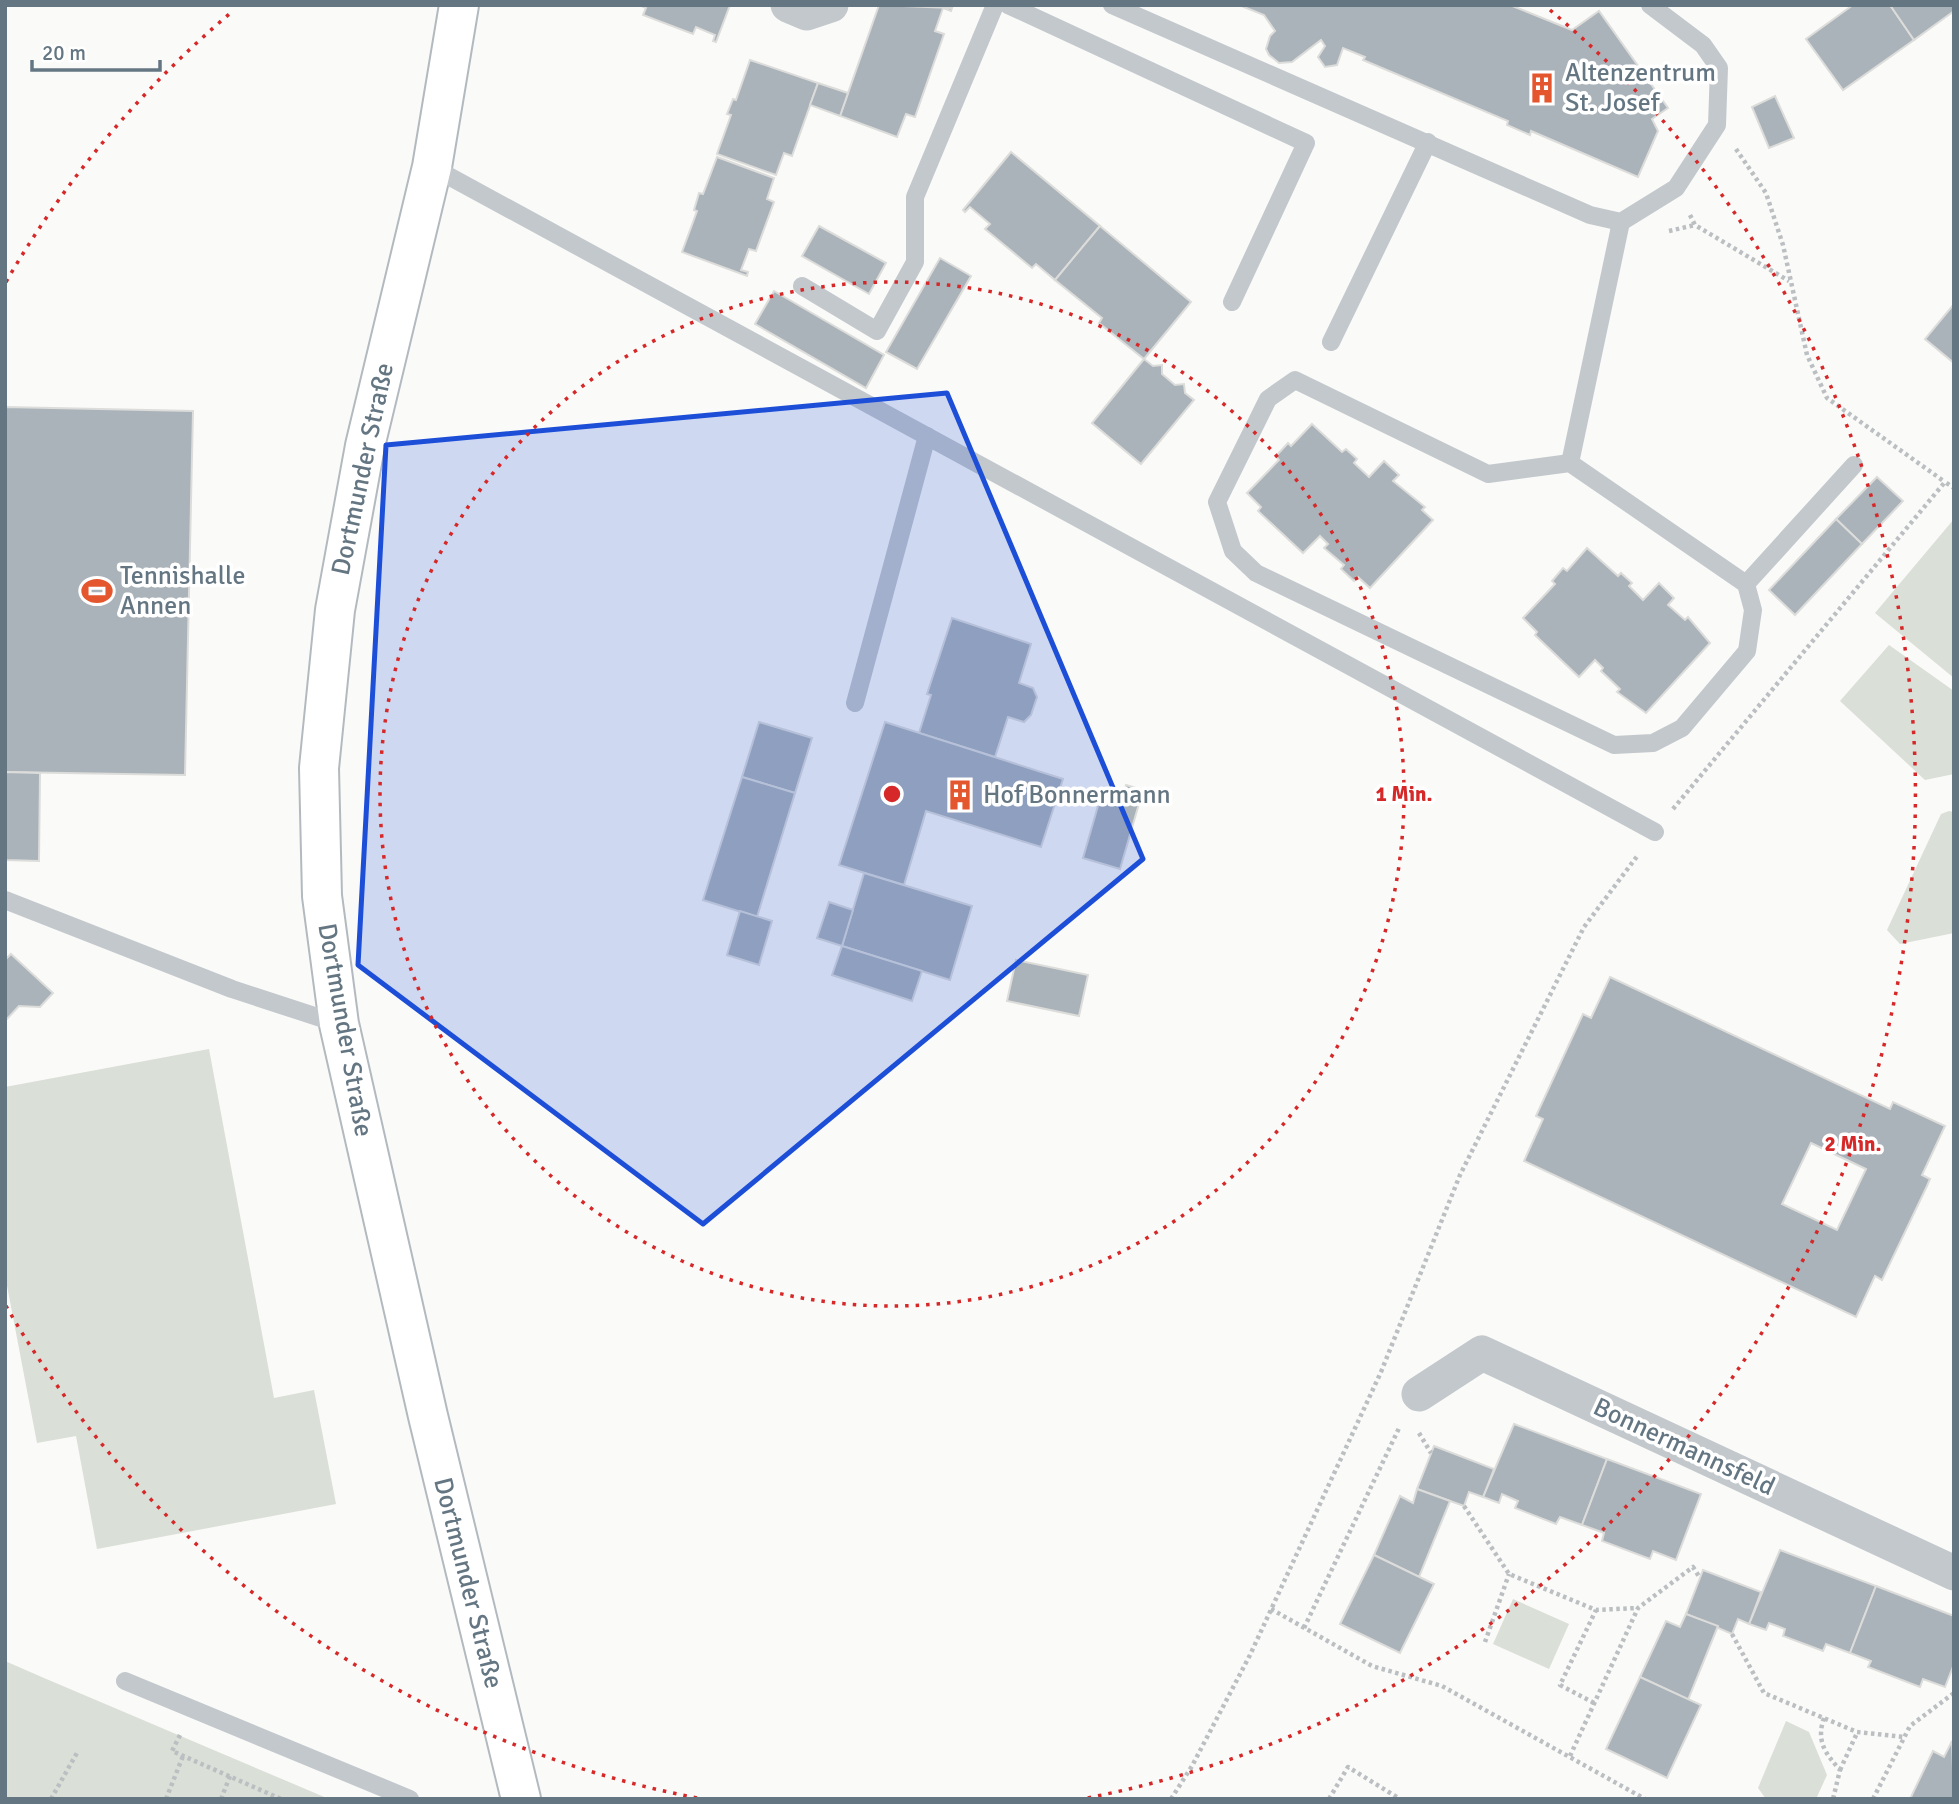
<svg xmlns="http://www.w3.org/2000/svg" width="1959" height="1804" font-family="Signika,sans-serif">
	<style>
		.green { fill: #dadfd7 }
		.building { fill: #aab3b9; stroke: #dcdcda; stroke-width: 2; fill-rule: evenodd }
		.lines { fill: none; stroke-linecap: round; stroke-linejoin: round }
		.secondary-casing { stroke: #b3babf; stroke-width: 42 }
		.path { stroke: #bbbfc2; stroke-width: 4.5; stroke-dasharray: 3.5 3.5; stroke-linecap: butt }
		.service { stroke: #c3c8cc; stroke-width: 18 }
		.minor { stroke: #c3c8cc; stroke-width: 35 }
		.secondary { stroke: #fff; stroke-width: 38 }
		.marked { fill: #1d4ed8; fill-opacity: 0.2; stroke: #1d4ed8; stroke-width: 5; stroke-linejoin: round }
		.ring { fill: none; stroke: #d62828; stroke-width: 3.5; stroke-dasharray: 3.5 7 }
		.labels { text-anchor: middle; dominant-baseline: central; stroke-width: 7; stroke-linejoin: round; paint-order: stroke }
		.poi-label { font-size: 26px; fill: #657683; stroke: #fff; text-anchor: start }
		.street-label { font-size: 26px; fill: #657683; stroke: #fff }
		.centre { fill: #d62828; stroke: #fff; stroke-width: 3.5 }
		.ring-label { font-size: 21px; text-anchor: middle; font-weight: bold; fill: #d62828; stroke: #fff; stroke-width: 7; stroke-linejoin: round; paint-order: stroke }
	</style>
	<rect width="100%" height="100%" fill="#fafaf8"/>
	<g class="green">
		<path d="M 1954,519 L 1954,678 L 1875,613 Z"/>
		<path d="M 1889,645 L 1954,691 L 1954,774 L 1925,780 L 1840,701 Z"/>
		<path d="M 1949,811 L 1954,812 L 1954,933 L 1900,944 L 1887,930 L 1941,814 Z"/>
		<path d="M 209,1049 L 274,1398 L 314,1390 L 336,1504 L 97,1549 L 76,1436 L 37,1443 L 5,1275 L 5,1087 Z"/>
		<path d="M 1513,1599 L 1569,1624 L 1549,1669 L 1493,1644 Z"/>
		<path d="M 5,1661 L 44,1678 L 329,1799 L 5,1799 Z"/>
		<path d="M 1786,1721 L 1809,1732 L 1827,1775 L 1816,1799 L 1766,1799 L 1758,1788 Z"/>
	</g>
	<g class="building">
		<path d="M 639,5 L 730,5 L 716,42 L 713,41 L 715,35 L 696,27 L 693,34 L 643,15 L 646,8 Z"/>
		<path d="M 879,5 L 952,8 L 951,11 L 943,8 L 935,31 L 944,34 L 915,117 L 906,114 L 897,137 L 840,116 Z"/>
		<path d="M 1239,5 L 1510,5 L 1572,30 L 1599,11 L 1668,108 L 1652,119 L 1658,131 L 1638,177 L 1531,131 L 1530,135 L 1507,125 L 1508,121 L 1363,60 L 1365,57 L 1343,48 L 1337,65 L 1325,67 L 1318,57 L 1325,46 L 1321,40 L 1292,62 L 1279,63 L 1269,55 L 1266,49 L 1270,36 L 1275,31 L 1264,15 Z"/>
		<path d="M 1853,5 L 1890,5 L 1914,40 L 1843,90 L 1806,39 Z"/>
		<path d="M 1890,5 L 1954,5 L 1954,11 L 1914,40 Z"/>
		<path d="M 750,60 L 818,83 L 792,156 L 784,153 L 776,175 L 717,154 L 731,115 L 727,114 L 733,99 L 736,100 Z"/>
		<path d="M 818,83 L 848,93 L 840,116 L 810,105 Z"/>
		<path d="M 1775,96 L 1794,138 L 1769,148 L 1752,107 Z"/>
		<path d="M 1011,152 L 1100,226 L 1055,280 L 1036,264 L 1032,268 L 985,229 L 990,224 L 970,207 L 965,212 L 963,210 Z"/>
		<path d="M 717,157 L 774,178 L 767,199 L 774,202 L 756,251 L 749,249 L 741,270 L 748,272 L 747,276 L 682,252 L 697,211 L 694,210 L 699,193 L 703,194 Z"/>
		<path d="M 819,226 L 886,263 L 869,294 L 802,256 Z"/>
		<path d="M 1100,226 L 1191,302 L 1144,359 L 1099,323 L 1102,318 L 1055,280 Z"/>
		<path d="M 940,258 L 971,276 L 917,369 L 886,352 Z"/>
		<path d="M 774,291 L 884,355 L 866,388 L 755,324 Z"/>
		<path d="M 1954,304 L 1954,363 L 1925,339 Z"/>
		<path d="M 1144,359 L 1153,366 L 1162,365 L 1162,374 L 1175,385 L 1184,384 L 1185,393 L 1194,400 L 1141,464 L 1092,423 Z"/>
		<path d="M 5,407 L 193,411 L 185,775 L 5,772 Z"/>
		<path d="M 1312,424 L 1342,452 L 1346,449 L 1357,459 L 1354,463 L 1369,477 L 1384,461 L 1399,475 L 1393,481 L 1425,507 L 1422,510 L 1433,520 L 1370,588 L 1358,577 L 1354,581 L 1341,569 L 1344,565 L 1324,548 L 1328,544 L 1320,536 L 1303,553 L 1258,511 L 1261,507 L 1247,493 L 1279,460 L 1276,456 L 1288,443 L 1291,446 Z"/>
		<path d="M 1877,477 L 1903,501 L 1862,544 L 1836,519 Z"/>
		<path d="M 1836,519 L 1862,544 L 1795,615 L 1769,590 Z"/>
		<path d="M 1587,548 L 1618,576 L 1621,573 L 1632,583 L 1629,586 L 1643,600 L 1659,583 L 1674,598 L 1668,605 L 1685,620 L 1688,617 L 1710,643 L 1646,713 L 1617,692 L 1620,689 L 1601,671 L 1603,668 L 1595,660 L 1579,677 L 1535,635 L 1537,632 L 1523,618 L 1555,584 L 1552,581 L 1563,568 L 1567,571 Z"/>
		<path d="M 952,618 L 1031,644 L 1019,683 L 1033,688 L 1037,697 L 1031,715 L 1024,722 L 1008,717 L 995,757 L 919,733 L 931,695 L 927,694 Z"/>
		<path d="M 759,722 L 812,738 L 795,793 L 742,777 Z"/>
		<path d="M 885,722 L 1063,779 L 1041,847 L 926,811 L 904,885 L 839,865 Z"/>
		<path d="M 5,772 L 40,773 L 39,861 L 5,860 Z"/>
		<path d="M 742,777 L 795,793 L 757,917 L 703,900 Z"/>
		<path d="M 1126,785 L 1143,790 L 1120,869 L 1083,858 L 1100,799 L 1120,804 Z"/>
		<path d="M 864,873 L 972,906 L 950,980 L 842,946 Z"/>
		<path d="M 829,902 L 853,910 L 842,946 L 817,938 Z"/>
		<path d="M 740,911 L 772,921 L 759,965 L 727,955 Z"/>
		<path d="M 842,946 L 922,971 L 912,1001 L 832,975 Z"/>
		<path d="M 11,954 L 53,993 L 40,1007 L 19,1006 L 5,1021 L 5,960 Z"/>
		<path d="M 1016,960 L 1088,975 L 1079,1016 L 1007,1001 Z"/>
		<path d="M 1610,977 L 1890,1109 L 1893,1102 L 1945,1126 L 1922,1175 L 1930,1179 L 1927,1186 L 1882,1280 L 1875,1276 L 1856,1317 L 1524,1161 L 1543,1119 L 1536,1116 L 1583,1014 L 1591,1018 ZM 1811,1143 L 1866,1169 L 1837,1230 L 1782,1204 Z"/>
		<path d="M 1514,1424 L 1607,1459 L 1582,1525 L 1560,1517 L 1556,1524 L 1515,1508 L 1518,1501 L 1502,1494 L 1499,1503 L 1483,1497 Z"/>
		<path d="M 1434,1446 L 1494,1469 L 1483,1497 L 1469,1492 L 1464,1506 L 1417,1489 Z"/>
		<path d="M 1607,1459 L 1701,1494 L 1676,1560 L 1653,1551 L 1650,1559 L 1602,1541 L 1604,1533 L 1582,1525 Z"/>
		<path d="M 1417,1489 L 1450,1501 L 1419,1577 L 1374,1555 L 1400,1496 L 1413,1503 Z"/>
		<path d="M 1780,1550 L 1876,1586 L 1850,1653 L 1826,1644 L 1823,1651 L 1783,1636 L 1785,1629 L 1769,1623 L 1766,1630 L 1749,1624 Z"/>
		<path d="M 1374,1555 L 1434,1584 L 1400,1653 L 1340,1624 Z"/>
		<path d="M 1703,1570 L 1761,1592 L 1749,1624 L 1738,1619 L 1732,1634 L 1686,1614 Z"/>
		<path d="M 1876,1586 L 1954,1616 L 1954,1664 L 1945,1687 L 1923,1679 L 1920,1687 L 1868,1667 L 1871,1661 L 1850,1653 Z"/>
		<path d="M 1686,1614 L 1718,1626 L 1688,1700 L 1640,1677 L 1666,1621 L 1680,1627 Z"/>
		<path d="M 1640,1677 L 1701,1705 L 1667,1778 L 1606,1749 Z"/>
		<path d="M 1952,1741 L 1954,1799 L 1910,1799 L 1933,1751 L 1944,1757 Z"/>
	</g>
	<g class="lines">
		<g class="secondary-casing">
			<path id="secondary" d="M 459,5 L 432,167 L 365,446 L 335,610 L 319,768 L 322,896 L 339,1024 L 428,1416 L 521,1799"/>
		</g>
		<g class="path">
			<path d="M 1736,149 L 1766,193 L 1783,245 L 1807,355 L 1827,398 L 1945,482"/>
			<path d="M 1690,215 L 1695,225 L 1789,281"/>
			<path d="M 1669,231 L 1695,225"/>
			<path d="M 1673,809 L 1945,482 L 1954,488"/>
			<path d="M 1419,1433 L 1431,1453"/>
			<path d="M 1464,1506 L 1509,1574 L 1596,1610 L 1638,1608"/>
			<path d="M 1271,1609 L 1372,1666 L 1442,1686 L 1645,1799"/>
			<path d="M 1304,1628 L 1400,1426"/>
			<path d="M 1732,1634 L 1764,1693 L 1857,1732 L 1904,1737"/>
			<path d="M 1485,1642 L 1509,1574"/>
			<path d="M 1594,1703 L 1560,1685 L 1596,1610"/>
			<path d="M 1824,1718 C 1816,1741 1825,1753 1840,1770 L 1833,1799"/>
			<path d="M 180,1735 L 172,1751 L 281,1799"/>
			<path d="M 1570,1756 L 1638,1608 L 1693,1567 L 1700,1578"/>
			<path d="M 1840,1770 L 1857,1733"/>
			<path d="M 51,1799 L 78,1751"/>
			<path d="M 166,1799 L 183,1756"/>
			<path d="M 221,1799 L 230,1776"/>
			<path d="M 1171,1799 L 1192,1766 L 1250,1655 L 1381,1372 L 1460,1175 L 1584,927 L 1638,855"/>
			<path d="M 1329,1799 L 1348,1767 L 1400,1799"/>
			<path d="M 1873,1799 L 1910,1726 L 1954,1693"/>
		</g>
		<g class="service">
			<path d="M 1008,5 L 1306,143 L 1232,302"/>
			<path d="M 1112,5 L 1590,215 L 1621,222 L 1676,188 L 1717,125 L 1719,68 L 1703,45 L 1650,5"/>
			<path d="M 432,167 L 1655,832"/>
			<path d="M 802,286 L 877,331 L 915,262 L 915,197 L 995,5"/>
			<path d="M 1331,342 L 1428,142"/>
			<path d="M 1570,463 L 1621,222"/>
			<path d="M 1746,584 L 1753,610 L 1747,651 L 1682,728 L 1653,743 L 1614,745 L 1256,573 L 1233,551 L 1217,502 L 1268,399 L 1295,380 L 1488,474 L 1570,463 L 1746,584 L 1854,465"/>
			<path d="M 855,703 L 927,436"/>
			<path d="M 5,900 L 232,989 L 339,1024"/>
			<path d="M 125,1681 L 410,1799"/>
		</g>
		<g class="minor">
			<path d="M 788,5 L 807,13 L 831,5"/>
			<path d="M 1419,1394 L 1482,1353 L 1954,1573"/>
		</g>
		<use href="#secondary" class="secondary"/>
	</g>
	<path class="marked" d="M 947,393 L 1143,859 L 703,1224 L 358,965 L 386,445 Z"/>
	<g class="ring">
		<circle cx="892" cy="794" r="512"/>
		<path d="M697 1798A1023 1023 0 0 1 6 1306M6 282A1023 1023 0 0 1 234 10M1550 10A1023 1023 0 0 1 1087 1798"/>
	</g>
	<defs>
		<g id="building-bare" transform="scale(2.415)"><path d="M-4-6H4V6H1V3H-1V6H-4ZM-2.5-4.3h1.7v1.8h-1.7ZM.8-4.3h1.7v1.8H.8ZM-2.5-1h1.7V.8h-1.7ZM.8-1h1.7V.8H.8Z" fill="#e4572e" stroke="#fff" stroke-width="2.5" paint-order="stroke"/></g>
		<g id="stadium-bare" transform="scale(2.415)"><path d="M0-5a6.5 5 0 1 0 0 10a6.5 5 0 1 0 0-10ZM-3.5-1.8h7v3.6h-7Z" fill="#e4572e" stroke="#fff" stroke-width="2.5" paint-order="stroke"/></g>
	</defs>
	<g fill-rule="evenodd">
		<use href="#building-bare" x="1542" y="88"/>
		<use href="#stadium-bare" x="97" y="591"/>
		<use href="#building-bare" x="960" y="795"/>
	</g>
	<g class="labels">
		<g class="poi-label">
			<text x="1565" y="73">Altenzentrum<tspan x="1565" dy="30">St. Josef</tspan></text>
			<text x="120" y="576">Tennishalle<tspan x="120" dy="30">Annen</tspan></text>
			<text x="983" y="795">Hof Bonnermann</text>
		</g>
		<g class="street-label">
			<text transform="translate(363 469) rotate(-78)">Dortmunder Straße</text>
			<text transform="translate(345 1030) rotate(80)">Dortmunder Straße</text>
			<text transform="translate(1684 1447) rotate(25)">Bonnermannsfeld</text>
			<text transform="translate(468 1583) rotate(76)">Dortmunder Straße</text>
		</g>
	</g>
	<circle cx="892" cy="794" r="10" class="centre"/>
	<g class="ring-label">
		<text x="1404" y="801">1 Min.</text>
		<text x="1853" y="1151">2 Min.</text>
	</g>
	<rect width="1959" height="1804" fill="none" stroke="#657683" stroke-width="14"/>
	<path d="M32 60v10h128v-10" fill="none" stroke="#657683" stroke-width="3.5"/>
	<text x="42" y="60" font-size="21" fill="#657683" stroke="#ffffff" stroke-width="5" paint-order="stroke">20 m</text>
</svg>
